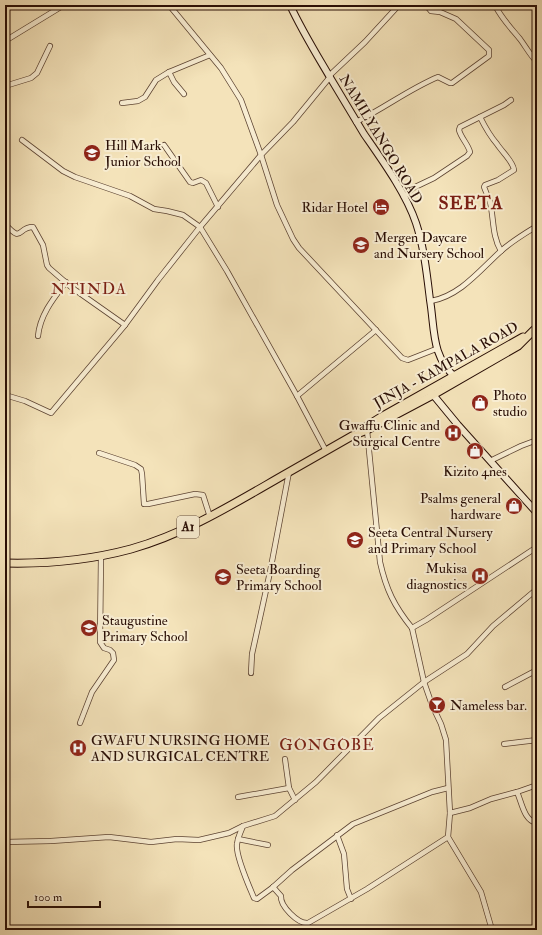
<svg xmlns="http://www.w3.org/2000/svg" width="542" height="935" font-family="'IM FELL Double Pica',serif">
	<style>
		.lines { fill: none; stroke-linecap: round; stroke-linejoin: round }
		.minor-casing { stroke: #5c4332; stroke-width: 6 }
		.secondary-casing { stroke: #290e05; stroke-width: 8 }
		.trunk-casing { stroke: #290e05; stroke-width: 9 }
		.minor { stroke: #f8edd2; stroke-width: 4.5 }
		.secondary { stroke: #f8edd2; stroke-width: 6 }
		.trunk { stroke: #f4e3ba; stroke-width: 7 }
		.labels { text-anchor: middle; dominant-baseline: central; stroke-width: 4; stroke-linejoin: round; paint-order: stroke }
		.shield { fill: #f8edd2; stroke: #675142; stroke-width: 1 }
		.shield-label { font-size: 13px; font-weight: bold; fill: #290e05 }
		.street-label { font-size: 14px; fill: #290e05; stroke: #f8edd2 }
		.poi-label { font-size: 14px; fill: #290e05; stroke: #f8edd2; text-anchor: start }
		.quarter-label { font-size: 16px; letter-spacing: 1px; fill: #7a1f14; stroke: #f8edd2 }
		.district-label { font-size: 18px; font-weight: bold; letter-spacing: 1px; fill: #7a1f14; stroke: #f8edd2 }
	</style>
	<rect width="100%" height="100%" fill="#f4e3ba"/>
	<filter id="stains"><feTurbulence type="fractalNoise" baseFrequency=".005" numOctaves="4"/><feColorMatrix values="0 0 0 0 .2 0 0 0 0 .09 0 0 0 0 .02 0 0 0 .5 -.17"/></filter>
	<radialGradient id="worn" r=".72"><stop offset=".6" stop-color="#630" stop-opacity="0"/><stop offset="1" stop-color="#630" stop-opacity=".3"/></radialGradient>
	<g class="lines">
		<g class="minor-casing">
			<g id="minor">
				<path d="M 169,5 L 221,68 L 241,100 L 261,155 L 277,205 L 293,239 L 299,248 L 402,358 L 408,360 L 436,349"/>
				<path d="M 495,5 C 501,18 511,28 520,39 C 526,47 530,55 537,62"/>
				<path d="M 5,41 L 64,5"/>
				<path d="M 329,76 L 365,42 L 399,5"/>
				<path d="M 5,86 L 31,78 L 37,73 L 50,46"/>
				<path d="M 184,94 L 174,82 L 169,72 L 210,55"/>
				<path d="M 122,103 L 138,101 L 145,97 L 156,80 L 169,72"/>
				<path d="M 480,117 C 485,127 490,136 497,144 C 502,152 513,161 514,170 L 498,180 L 485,185 L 484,187 C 486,192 488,197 490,202 C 494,219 492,236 501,251"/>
				<path d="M 356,122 C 385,108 409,89 438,77 L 450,83 L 452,83 L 489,56 L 489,50 L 456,19 L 440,12 L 431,11 L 426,5"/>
				<path d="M 535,139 L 537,140"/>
				<path d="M 22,140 L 63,171 L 75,177 L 130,196 L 154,209 L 167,211 L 183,215 L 200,227 L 227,271 L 297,396 L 326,451"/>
				<path d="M 164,145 L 190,182 L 193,183 L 201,180 L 206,183 L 218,207"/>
				<path d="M 404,197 L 413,188 L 434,178 L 467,156 L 470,152 C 468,144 461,138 459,130 L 460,127 L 504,105 L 511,100"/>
				<path d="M 5,224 C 23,244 17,227 33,227 L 43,245 L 47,265 L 49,268 L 71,287 L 125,325"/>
				<path d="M 431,301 C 460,296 480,270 501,251 C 512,241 524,234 537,226"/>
				<path d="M 38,336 C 40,315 53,299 66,282"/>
				<path d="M 5,395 L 25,401 L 51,413 L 125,325 L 158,280 L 200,227 L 261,155 L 293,122 L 330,77"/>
				<path d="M 297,396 L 376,330"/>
				<path d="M 367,430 L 380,562 C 386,589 394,606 412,628"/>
				<path d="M 99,453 L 135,465 L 141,469 L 142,474 L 144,504 L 148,504 L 195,494 L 203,495 L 210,517"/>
				<path d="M 490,461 L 521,446 L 537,440"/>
				<path d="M 251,673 L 252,654 L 270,572 L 289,472"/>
				<path d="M 505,687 L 537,670"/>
				<path d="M 80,723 L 92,692 L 114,660 L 113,653 L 110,650 L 104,648 L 100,642 L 101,555"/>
				<path d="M 504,744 L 537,740"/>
				<path d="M 285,759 L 289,788 L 295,800"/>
				<path d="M 517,792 C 522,803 524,821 537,823"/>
				<path d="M 238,797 L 289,788"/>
				<path d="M 450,813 L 470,808 L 491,799 L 517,792 L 537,785"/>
				<path d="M 243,826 C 241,831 238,837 237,844 C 235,855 249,886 254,898 L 257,899 L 272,888 L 292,870 L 353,824 L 432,792 L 448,788"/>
				<path d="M 337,835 L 344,854 L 347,889 L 351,899"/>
				<path d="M 238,839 L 268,845"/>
				<path d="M 5,842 L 51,841 L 109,837 L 151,842 L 177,839 L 199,840 L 229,833 L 243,826 L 275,816 L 316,782 L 379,718 L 424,682 L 467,654 L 493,626 L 537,589"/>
				<path d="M 273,887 L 281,896 C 280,906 298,924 308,923 L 367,889 L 448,837"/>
				<path d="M 492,930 L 481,892 L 448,837 L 450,813 L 446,740 L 441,724 L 432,705 L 424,682 L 412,628 L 426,620 L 537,547"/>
			</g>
		</g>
		<g class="secondary-casing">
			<g id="secondary">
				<path d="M 290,5 C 302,31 317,55 331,79 C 342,97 353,116 364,134 C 382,160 406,193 416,223 C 424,247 427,275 430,300 C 435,330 431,356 456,378"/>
				<path d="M 430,391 L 458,425 L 537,513"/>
			</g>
		</g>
		<g class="trunk-casing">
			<g id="trunk">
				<path d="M 362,429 L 381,417 L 523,337"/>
				<path d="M 5,563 C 47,564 90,560 131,549 C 188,533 238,501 289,472 C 310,460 331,448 352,436 L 367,430 L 433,395 L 518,346 L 534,330"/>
			</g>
		</g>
		<use href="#minor" class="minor"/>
		<use href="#secondary" class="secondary"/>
		<use href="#trunk" class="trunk"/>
	</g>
	<defs>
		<g id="school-disc" transform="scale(0.9)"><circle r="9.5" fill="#8f2418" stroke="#f8edd2"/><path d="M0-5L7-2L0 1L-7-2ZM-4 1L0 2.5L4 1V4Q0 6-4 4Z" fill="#fff"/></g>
		<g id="hotel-disc" transform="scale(0.9)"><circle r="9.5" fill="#8f2418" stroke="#f8edd2"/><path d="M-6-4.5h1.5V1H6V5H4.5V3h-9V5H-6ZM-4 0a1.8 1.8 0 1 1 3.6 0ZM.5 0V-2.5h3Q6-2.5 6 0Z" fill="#fff"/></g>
		<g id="shop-disc" transform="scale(0.9)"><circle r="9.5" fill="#8f2418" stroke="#f8edd2"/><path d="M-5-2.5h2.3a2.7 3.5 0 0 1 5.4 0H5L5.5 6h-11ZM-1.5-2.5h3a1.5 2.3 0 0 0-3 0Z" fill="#fff"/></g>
		<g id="hospital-disc" transform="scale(0.9)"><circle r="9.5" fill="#8f2418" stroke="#f8edd2"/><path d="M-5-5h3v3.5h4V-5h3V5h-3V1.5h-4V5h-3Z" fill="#fff"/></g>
		<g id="bar-disc" transform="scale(0.9)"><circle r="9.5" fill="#8f2418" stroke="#f8edd2"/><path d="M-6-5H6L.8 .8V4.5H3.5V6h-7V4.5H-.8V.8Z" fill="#fff"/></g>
	</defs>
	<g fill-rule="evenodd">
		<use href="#school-disc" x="92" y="153"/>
		<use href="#hotel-disc" x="381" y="207"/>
		<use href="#school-disc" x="361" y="245"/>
		<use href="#shop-disc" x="480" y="403"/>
		<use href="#hospital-disc" x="453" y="433"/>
		<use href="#shop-disc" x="475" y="451"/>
		<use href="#shop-disc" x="514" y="506"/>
		<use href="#school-disc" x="355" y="540"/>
		<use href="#hospital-disc" x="480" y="576"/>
		<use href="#school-disc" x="223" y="577"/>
		<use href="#school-disc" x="89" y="628"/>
		<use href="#bar-disc" x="437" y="705"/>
		<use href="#hospital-disc" x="78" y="748"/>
	</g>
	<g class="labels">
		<rect class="shield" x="177" y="516" width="22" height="22" rx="3"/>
		<g class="shield-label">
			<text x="188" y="527">A1</text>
		</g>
		<g class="street-label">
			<text transform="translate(381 139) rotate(59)">NAMILYANGO ROAD</text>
			<text transform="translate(446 365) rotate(-29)">JINJA - KAMPALA ROAD</text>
		</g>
		<g class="poi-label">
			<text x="105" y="145">Hill Mark<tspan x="105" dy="16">Junior School</tspan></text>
			<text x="368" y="207" text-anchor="end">Ridar Hotel</text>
			<text x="374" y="237">Mergen Daycare<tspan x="374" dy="16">and Nursery School</tspan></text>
			<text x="493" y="395">Photo<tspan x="493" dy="16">studio</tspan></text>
			<text x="440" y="425" text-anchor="end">Gwaffu Clinic and<tspan x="440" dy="16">Surgical Centre</tspan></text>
			<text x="475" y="471" text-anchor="middle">Kizito 4nes</text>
			<text x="501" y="498" text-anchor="end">Psalms general<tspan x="501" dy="16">hardware</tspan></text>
			<text x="368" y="532">Seeta Central Nursery<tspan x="368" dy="16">and Primary School</tspan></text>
			<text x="467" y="568" text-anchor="end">Mukisa<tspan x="467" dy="16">diagnostics</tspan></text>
			<text x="236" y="569">Seeta Boarding<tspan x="236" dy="16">Primary School</tspan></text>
			<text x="102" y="620">Staugustine<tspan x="102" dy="16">Primary School</tspan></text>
			<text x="450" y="705">Nameless bar.</text>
			<text x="91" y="740">GWAFU NURSING HOME<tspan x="91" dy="16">AND SURGICAL CENTRE</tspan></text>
		</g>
		<g class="quarter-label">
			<text x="89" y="289">NTINDA</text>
			<text x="327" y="745">GONGOBE</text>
		</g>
		<g class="district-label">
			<text x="471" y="203">SEETA</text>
		</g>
	</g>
	<rect width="542" height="935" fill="none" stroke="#f4e3ba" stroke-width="20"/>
	<rect x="6" y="6" width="530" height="923" fill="none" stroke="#290e05" stroke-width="2"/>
	<rect x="10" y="10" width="522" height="915" fill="none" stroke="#290e05"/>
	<path d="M28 901v6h72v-6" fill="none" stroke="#290e05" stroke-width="2"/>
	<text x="34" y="901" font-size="12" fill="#290e05" stroke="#f8edd2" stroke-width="3" paint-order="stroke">100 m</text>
	<rect width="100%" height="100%" filter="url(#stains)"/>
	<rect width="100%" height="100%" fill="url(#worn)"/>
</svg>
